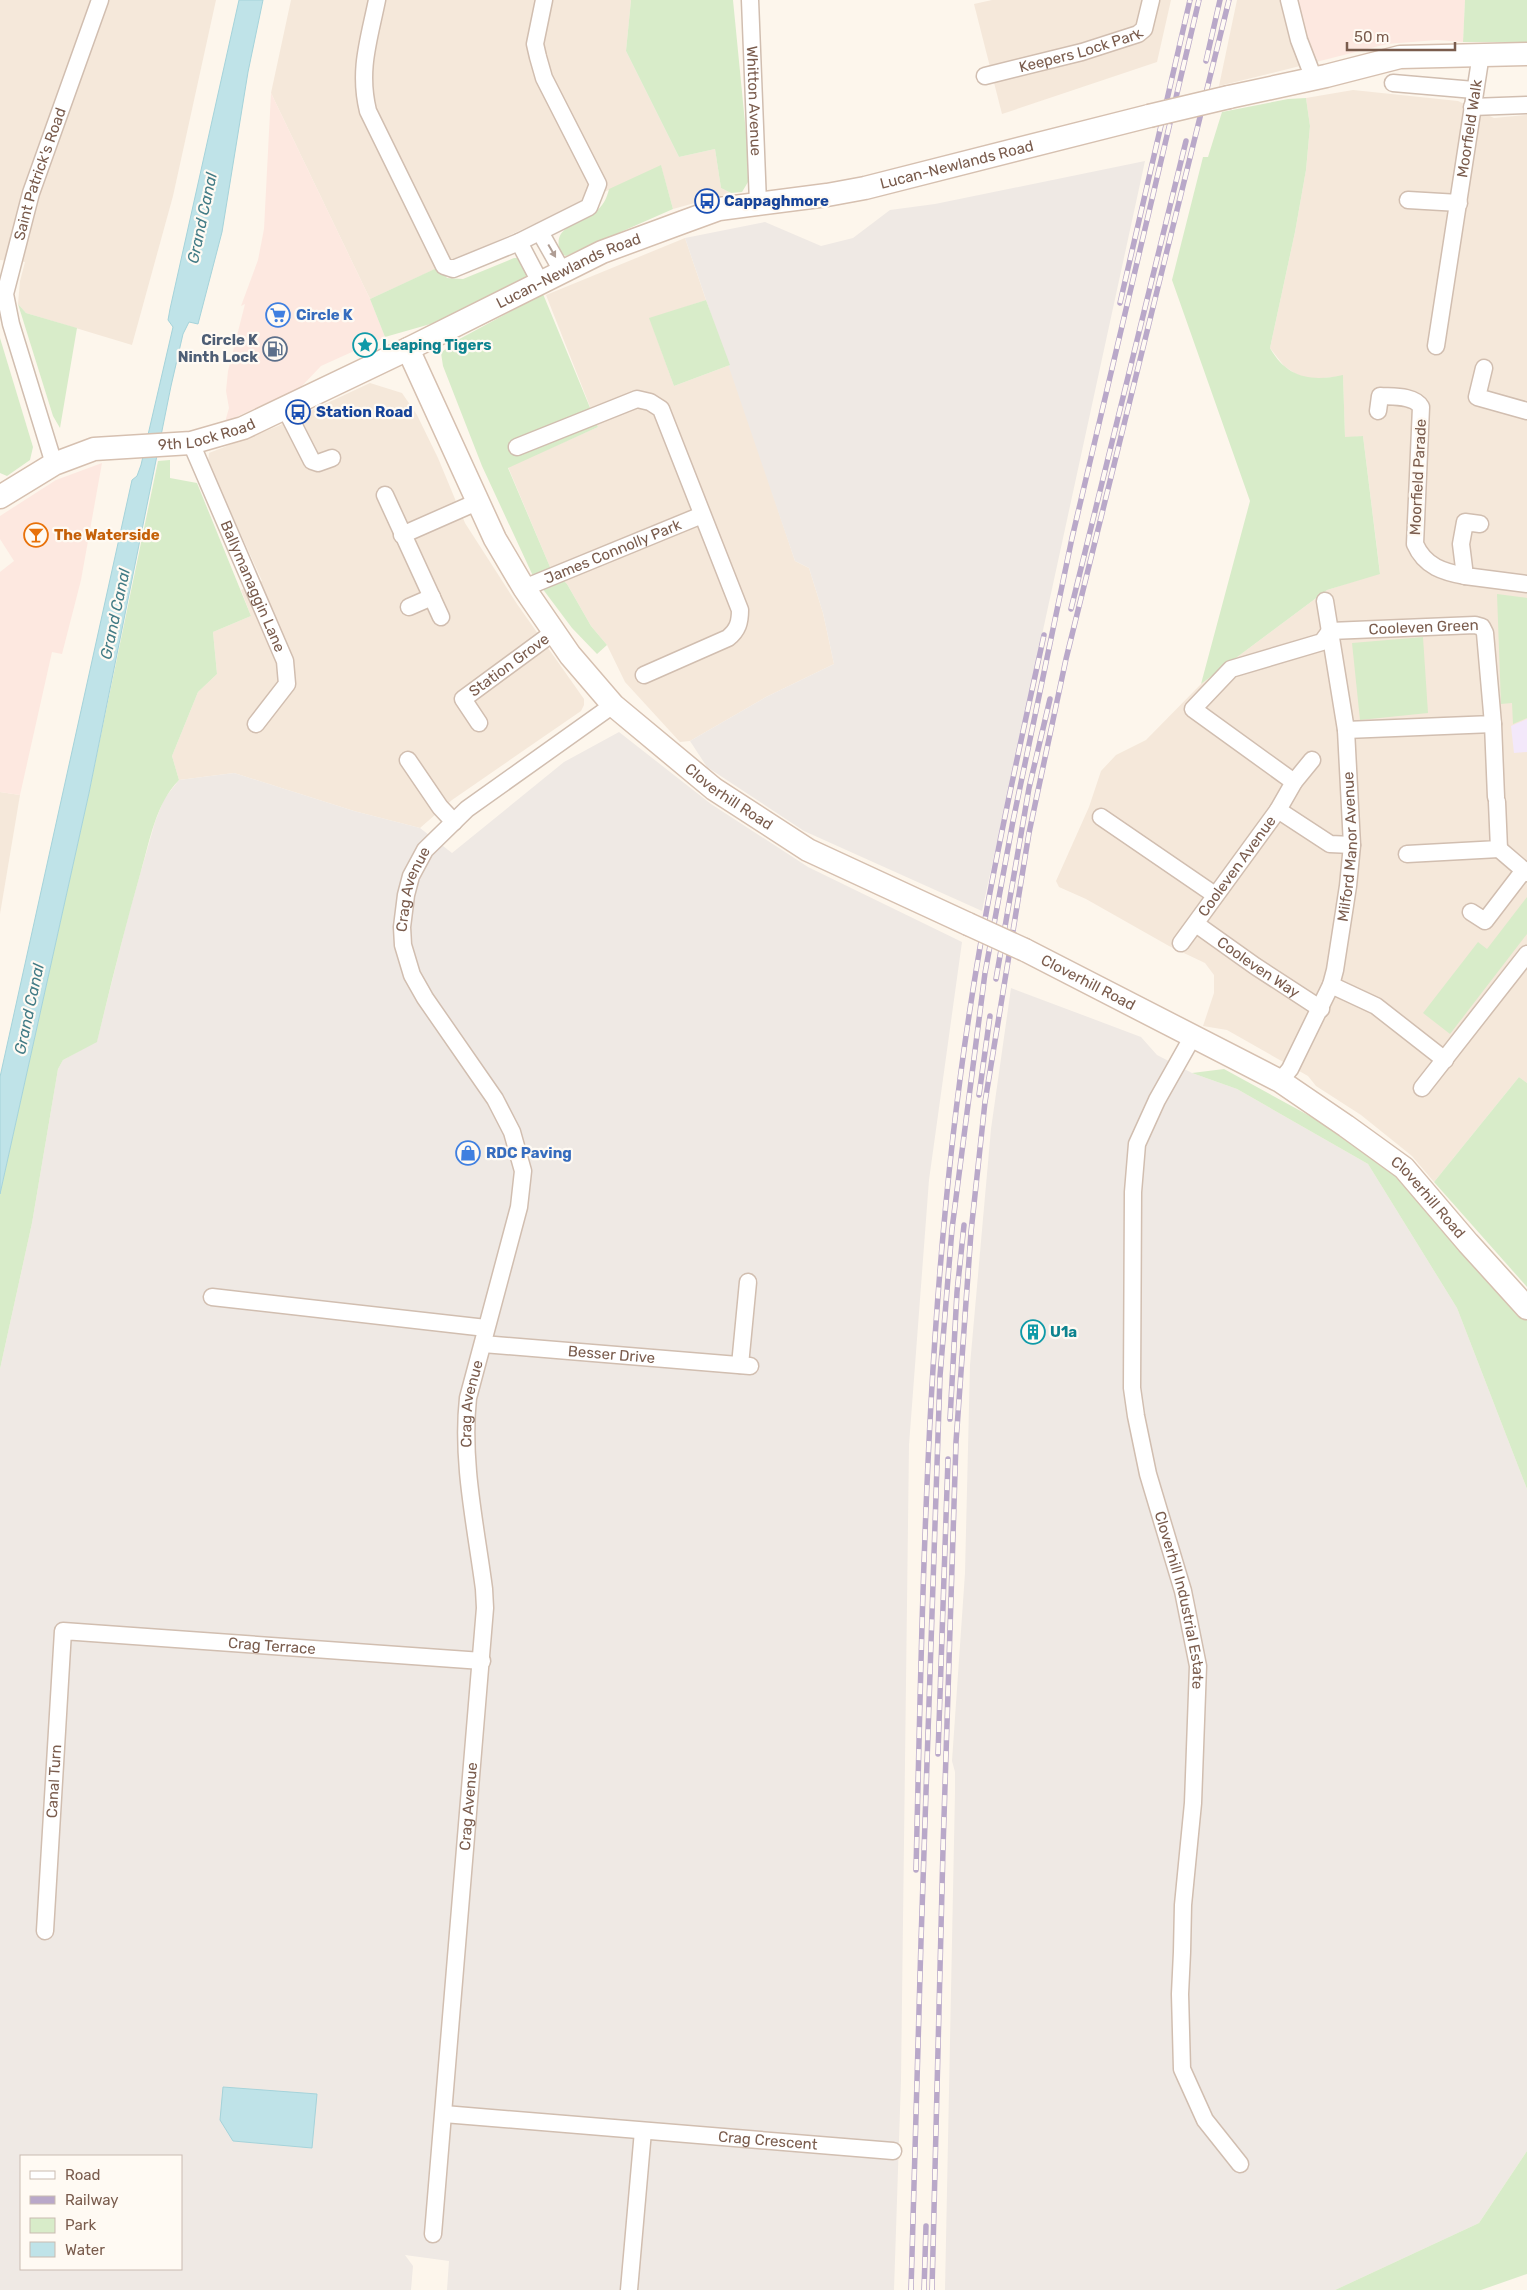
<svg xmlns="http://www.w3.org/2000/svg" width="1527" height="2290" font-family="Rubik,sans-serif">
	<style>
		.residential { fill: #f5e8da }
		.commercial { fill: #fde8e0 }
		.industrial { fill: #efe9e4; fill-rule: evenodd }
		.education { fill: #f3e8fa }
		.green { fill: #d8ecc9 }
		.water { fill: #bfe3e8; stroke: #a5d3da }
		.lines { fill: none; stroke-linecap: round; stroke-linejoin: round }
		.street-casing { stroke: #d1beb0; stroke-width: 19 }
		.secondary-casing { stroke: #d6c0b0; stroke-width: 25 }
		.street { stroke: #fff; stroke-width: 16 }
		.secondary { stroke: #fff; stroke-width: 22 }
		.rail-casing { stroke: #b9a8c9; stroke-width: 5.5 }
		.rail { stroke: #fffaf3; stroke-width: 4; stroke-dasharray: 11; stroke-linecap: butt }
		.secondary-bridge-casing { stroke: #d6c0b0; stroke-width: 25; stroke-linecap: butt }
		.secondary-bridge { stroke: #fff; stroke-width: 22 }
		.oneway { fill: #af9d94 }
		.labels { text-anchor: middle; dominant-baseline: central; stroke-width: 4.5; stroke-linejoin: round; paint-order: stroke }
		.street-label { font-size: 15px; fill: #7a5c4d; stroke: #fffaf3 }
		.transit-label { font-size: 15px; font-weight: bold; fill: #164399; stroke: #fffaf3; text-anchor: start }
		.shop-label { font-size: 15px; font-weight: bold; fill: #366cbe; stroke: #fffaf3; text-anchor: start }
		.service-label { font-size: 15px; font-weight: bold; fill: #4e5e75; stroke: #fffaf3; text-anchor: end }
		.culture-label { font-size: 15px; font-weight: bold; fill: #0d838f; stroke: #fffaf3; text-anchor: start }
		.food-label { font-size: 15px; font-weight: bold; fill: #c56008; stroke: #fffaf3; text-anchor: start }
		.water-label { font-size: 16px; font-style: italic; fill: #437c86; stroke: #fffaf3 }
	</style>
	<rect width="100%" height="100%" fill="#fdf6ec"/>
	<g class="residential">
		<path d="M 0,0 L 216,0 L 173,196 L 132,345 L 26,313 L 18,304 L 20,281 L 25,262 L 0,260 Z"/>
		<path d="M 291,0 L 631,0 L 626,51 L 679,157 L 715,149 L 721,188 L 731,193 L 673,209 L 661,166 L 370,299 L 271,93 Z"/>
		<path d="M 992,0 L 1171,0 L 1157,62 L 1002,114 L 974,4 Z"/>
		<path d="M 1237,0 L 1295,0 L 1312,56 L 1320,61 L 1219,86 Z"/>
		<path d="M 1353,90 L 1458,101 L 1494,118 L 1527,115 L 1527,1083 L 1519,1077 L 1434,1182 L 1412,1156 L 1361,1115 L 1316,1086 L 1308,1076 L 1227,1030 L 1203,1026 L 1214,993 L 1214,975 L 1205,963 L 1169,946 L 1086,899 L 1059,887 L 1056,881 L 1089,807 L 1101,771 L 1116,755 L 1146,740 L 1201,684 L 1327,590 L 1380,573 L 1363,436 L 1345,438 L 1343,376 L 1314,379 L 1299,376 L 1284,366 L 1270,348 L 1295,232 L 1306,170 L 1310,126 L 1306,98 Z"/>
		<path d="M 685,238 L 706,300 L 650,319 L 674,386 L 730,365 L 795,561 L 809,568 L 823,613 L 834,664 L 766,697 L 690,741 L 680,742 L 625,682 L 607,645 L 591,626 L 567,584 L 550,567 L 508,467 L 598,427 L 546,295 Z"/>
		<path d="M 370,383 L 402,393 L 417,415 L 438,458 L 465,523 L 517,604 L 584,699 L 584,705 L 581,711 L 452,800 L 420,828 L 354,811 L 234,773 L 179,780 L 172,756 L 198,692 L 217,674 L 213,632 L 251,616 L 241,590 L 262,581 L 208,462 L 209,453 L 278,426 Z"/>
		<path d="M 0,792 L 20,795 L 0,914 Z"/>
	</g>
	<g class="commercial">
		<path d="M 1295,0 L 1465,0 L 1463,42 L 1437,40 L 1387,44 L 1320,61 L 1312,56 Z"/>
		<path d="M 271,93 L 370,299 L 385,337 L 321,366 L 300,388 L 225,422 L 229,408 L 226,391 L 228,371 L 245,304 L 241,306 L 258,260 L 264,229 Z"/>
		<path d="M 102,463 L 81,580 L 62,654 L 52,652 L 20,795 L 0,792 L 0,572 L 14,561 L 0,539 L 0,516 L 56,480 Z"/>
	</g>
	<g class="industrial">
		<path d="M 1145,161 L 982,911 L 804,831 L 707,767 L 690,741 L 766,697 L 834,664 L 823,613 L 809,568 L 795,561 L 685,238 L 765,222 L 821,246 L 853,238 L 890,210 L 935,204 Z"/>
		<path d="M 619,732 L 711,804 L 808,867 L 962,942 L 929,1180 L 909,1445 L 901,2080 L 894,2290 L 447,2290 L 449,2261 L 405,2255 L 413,2266 L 411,2290 L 0,2290 L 0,1369 L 32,1223 L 58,1069 L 63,1060 L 97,1041 L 129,913 L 155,822 L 164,799 L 179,780 L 234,773 L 354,811 L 420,828 L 452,853 L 564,762 ZM 21,2156 L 181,2156 L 181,2269 L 21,2269 Z"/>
		<path d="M 1011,988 L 1141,1037 L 1157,1055 L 1192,1073 L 1237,1089 L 1368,1164 L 1457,1308 L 1527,1489 L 1527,2151 L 1479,2223 L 1335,2290 L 945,2290 L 955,1792 L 955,1772 L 952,1761 L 965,1573 L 970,1365 L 991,1129 Z"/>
	</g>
	<path class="education" d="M 1527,719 L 1527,752 L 1514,753 L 1511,726 Z"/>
	<g class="green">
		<path d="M 631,0 L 733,0 L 747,143 L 748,182 L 742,192 L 731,193 L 721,188 L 715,149 L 679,157 L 626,51 Z"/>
		<path d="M 1465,0 L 1527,0 L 1527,42 L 1463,42 Z"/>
		<path d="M 1306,98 L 1310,126 L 1306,170 L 1295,232 L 1270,348 C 1287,378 1311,382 1343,375 L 1345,437 L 1363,436 L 1380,574 L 1327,590 L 1201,684 L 1250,501 L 1172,280 L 1203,157 L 1208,157 L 1222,112 L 1288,99 Z"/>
		<path d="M 661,165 L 673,209 L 566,256 L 561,254 C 550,225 579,226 595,212 C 603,206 607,198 609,189 Z"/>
		<path d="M 514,258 L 520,258 L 529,274 L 522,280 L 441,321 L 385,337 L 370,299 L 439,267 L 447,278 L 463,279 Z"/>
		<path d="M 543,294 L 598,427 L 508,468 L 550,567 L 567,584 L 591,626 L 607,645 L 597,654 L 572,628 L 533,576 L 482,466 L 443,366 L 441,353 L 452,343 Z"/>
		<path d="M 706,300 L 730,365 L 674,386 L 649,318 Z"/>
		<path d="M 18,304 L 26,313 L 77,328 L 60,428 L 53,416 Z"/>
		<path d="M 0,338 L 33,447 L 30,460 L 7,476 L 0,473 Z"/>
		<path d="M 170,460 L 170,478 L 197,483 L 251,616 L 213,632 L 217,674 L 198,692 L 172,756 L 179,780 C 156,803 150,840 141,871 C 125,927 111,984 97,1042 L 63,1060 L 58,1069 L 32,1223 L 0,1369 L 0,1194 L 89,793 L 158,461 Z"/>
		<path d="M 1497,594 L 1527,598 L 1527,718 L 1513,724 L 1512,703 L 1501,704 Z"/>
		<path d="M 1423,637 L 1428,713 L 1360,720 L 1352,643 Z"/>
		<path d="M 1527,897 L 1527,934 L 1450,1034 L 1423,1013 L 1478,942 L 1487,949 Z"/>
		<path d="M 1224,1069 L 1339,1132 L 1401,1179 L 1527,1319 L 1527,1489 L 1457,1308 L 1368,1164 L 1237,1089 L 1192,1073 Z"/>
		<path d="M 1519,1077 L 1527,1083 L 1527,1287 L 1434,1182 Z"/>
		<path d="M 1527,2151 L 1527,2274 L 1481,2290 L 1335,2290 L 1479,2223 Z"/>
	</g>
	<g class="water">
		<path d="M 239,0 L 263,0 L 248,72 L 222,232 L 198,324 L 189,322 L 183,334 L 171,386 L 89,793 L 0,1194 L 0,1077 L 132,480 L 137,476 L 141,465 L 173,327 L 168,320 L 170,309 Z"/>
		<path d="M 223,2087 L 317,2094 L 312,2148 L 233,2141 L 220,2120 Z"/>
	</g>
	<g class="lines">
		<g class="street-casing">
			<g id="street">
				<path d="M 377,0 C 369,40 358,70 368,111 L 444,266 L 453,269 L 519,242 L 589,207 L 598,184 L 544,78 L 538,57 L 535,44 L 544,0"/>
				<path id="s1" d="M 750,0 L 758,203"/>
				<path d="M 1289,0 L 1299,40 L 1314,79"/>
				<path id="s2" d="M 985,76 L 1082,52 L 1138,34 L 1144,29 L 1151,0"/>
				<path d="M 1393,83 L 1474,90"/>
				<path d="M 1472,107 L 1527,105"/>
				<path d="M 1408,200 L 1459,203"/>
				<path d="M 540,232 L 562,271"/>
				<path d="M 519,242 L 540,282"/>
				<path id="s3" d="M 1436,346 L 1481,54"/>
				<path d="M 1484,368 L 1477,397 L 1527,411"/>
				<path d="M 285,408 L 312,461 L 318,463 L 332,458"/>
				<path d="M 1378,411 L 1380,396 C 1392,397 1414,395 1421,407 L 1415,544 C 1425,567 1444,572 1465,576"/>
				<path id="s4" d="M 191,443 L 285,661 L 287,684 L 256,724"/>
				<path d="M 517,447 L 637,399 L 650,402 L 661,409 L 740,610 C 740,622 738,630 728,638 L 644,675"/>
				<path id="s5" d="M 54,464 L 11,324 L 5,294 L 31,193 L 100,0"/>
				<path d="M 385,495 L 441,617"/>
				<path d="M 1480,524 L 1465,522 L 1461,544 L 1465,576 L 1527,584"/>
				<path d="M 402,535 L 477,502"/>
				<path id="s6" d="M 524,588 L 702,515"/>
				<path d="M 409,607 L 432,597"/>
				<path id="s7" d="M 479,723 L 463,699 L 554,632"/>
				<path d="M 1493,724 L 1496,797"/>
				<path d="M 408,760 L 440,807 L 454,822"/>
				<path id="s8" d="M 1294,782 L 1193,709 L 1231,669 L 1322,642 L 1330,631 L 1475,625 L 1482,627 L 1485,633 L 1493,724 L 1346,730"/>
				<path d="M 1278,810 L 1294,782 L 1312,760"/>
				<path d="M 1101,817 L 1215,895"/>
				<path d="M 1499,849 L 1527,873"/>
				<path d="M 1407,854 L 1499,849 L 1497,802"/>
				<path d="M 1471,912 L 1485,921 L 1524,870"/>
				<path id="s9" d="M 1196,924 L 1255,966 L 1321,1009"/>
				<path id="s10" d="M 1181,943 L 1278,810 L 1330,844 L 1352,845"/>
				<path d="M 1331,985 L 1376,1006 L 1445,1060"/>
				<path id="s11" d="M 1193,1036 L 1157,1100 L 1137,1144 L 1133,1192 L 1132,1388 L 1136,1416 L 1148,1474 L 1183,1591 L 1198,1666 L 1193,1803 L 1183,1905 L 1182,1952 L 1180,1994 L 1182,2069 L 1205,2120 L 1240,2164"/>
				<path id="s12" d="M 1280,1081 L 1290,1069 L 1331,985 L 1335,970 L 1348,886 L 1352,845 L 1346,730 L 1325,601"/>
				<path d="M 1422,1088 L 1527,954"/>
				<path d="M 212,1297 L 486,1328"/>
				<path id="s13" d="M 483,1344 L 750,1366"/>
				<path d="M 740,1365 L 748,1282"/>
				<path id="s14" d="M 45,1931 L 63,1631 L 482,1661"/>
				<path id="s15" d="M 444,2114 L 893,2151"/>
				<path id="s16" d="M 433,2234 L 485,1608 L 484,1589 C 476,1527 461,1462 468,1398 L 519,1207 L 523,1171 L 512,1132 L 495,1099 L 425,998 L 412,975 L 403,945 L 402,927 L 406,895 L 411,876 L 425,850 L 467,809 L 613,705"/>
				<path d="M 629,2290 L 643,2131"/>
			</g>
		</g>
		<g class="secondary-casing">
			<g id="secondary">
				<path d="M 1229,97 L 1326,76 L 1400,57 L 1527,54"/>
				<path id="s17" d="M 408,349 L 495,539 L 524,588 L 570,655 L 613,705 L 714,789 L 808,850 L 968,924"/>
				<path id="s18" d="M 0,497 L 54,464 L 94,449 L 191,443 L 243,428 L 408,349 L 602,252 L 686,221 L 719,209 L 827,195 L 865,188 L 1149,116"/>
				<path id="s19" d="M 1025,950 L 1280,1081 L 1346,1126 L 1404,1168 L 1468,1243 L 1527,1308"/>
			</g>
		</g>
		<use href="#street" class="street"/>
		<use href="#secondary" class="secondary"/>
		<g class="rail-casing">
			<g id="rail">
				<path d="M 1206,61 L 1220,0"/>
				<path d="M 1120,303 L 1190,0"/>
				<path d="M 1071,609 L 1186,141"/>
				<path d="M 996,979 L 1029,788 L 1050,699"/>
				<path d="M 979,1095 L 990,1016"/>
				<path d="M 950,1419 L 957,1292 L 964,1225"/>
				<path d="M 938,1754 L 948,1459"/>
				<path d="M 916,1870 C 923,1583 926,1294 970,1009 C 989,883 1017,759 1044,635"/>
				<path d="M 911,2290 L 921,1941 L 940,1376 L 952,1229 L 985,973 L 1013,821 L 1072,538 L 1199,0"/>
				<path d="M 924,2290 L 926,2226"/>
				<path d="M 932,2290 L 943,1849 L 956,1442 L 971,1232 L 985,1102 L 1029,833 L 1066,659 L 1229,0"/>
			</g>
		</g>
		<use href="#rail" class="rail"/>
		<g class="secondary-bridge-casing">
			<g id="secondary-bridge">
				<path d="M 1149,116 L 1229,97"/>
				<path d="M 968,924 L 1025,950"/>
			</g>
		</g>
		<use href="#secondary-bridge" class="secondary-bridge"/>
	</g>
	<defs><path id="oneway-solid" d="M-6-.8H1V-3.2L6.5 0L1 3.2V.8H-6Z" transform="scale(1.25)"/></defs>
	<use class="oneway" href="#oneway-solid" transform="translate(552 251) rotate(60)"/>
	<defs>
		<g id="bus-ring" transform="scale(1.25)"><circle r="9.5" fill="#fffaf3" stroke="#1a4fb4" stroke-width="1.5"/><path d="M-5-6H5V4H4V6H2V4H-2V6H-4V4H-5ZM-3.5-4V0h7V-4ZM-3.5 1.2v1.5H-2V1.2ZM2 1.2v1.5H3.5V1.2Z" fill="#1a4fb4"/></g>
		<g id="supermarket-ring" transform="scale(1.25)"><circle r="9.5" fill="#fffaf3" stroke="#3f7fe0" stroke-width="1.5"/><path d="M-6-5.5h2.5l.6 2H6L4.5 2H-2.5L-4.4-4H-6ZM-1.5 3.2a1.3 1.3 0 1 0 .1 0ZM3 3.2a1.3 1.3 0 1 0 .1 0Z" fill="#3f7fe0"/></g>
		<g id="sight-ring" transform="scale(1.25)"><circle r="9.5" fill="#fffaf3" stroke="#0f9aa8" stroke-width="1.5"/><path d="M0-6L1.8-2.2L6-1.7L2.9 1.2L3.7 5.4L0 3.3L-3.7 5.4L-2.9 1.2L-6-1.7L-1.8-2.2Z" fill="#0f9aa8"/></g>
		<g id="fuel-ring" transform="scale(1.25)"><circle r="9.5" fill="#fffaf3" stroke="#5c6f8a" stroke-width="1.5"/><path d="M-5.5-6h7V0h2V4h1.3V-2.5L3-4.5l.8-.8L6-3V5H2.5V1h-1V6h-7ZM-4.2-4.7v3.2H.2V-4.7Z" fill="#5c6f8a"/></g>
		<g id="bar-ring" transform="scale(1.25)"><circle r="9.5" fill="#fffaf3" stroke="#e8710a" stroke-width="1.5"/><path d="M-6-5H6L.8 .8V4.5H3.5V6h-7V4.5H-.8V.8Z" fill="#e8710a"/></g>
		<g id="shop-ring" transform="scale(1.25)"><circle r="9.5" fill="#fffaf3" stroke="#3f7fe0" stroke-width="1.5"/><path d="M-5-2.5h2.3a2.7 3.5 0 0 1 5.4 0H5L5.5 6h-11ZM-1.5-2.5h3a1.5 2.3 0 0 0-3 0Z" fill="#3f7fe0"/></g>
		<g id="building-ring" transform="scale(1.25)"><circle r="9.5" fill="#fffaf3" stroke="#0f9aa8" stroke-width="1.5"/><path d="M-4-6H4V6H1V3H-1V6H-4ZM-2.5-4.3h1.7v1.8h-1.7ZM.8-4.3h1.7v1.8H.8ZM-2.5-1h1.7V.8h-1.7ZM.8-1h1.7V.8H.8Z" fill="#0f9aa8"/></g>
	</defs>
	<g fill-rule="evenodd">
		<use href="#bus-ring" x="707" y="201"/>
		<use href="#supermarket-ring" x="278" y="315"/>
		<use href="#sight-ring" x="365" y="345"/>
		<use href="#fuel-ring" x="275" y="349"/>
		<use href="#bus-ring" x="298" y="412"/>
		<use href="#bar-ring" x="36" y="535"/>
		<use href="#shop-ring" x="468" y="1153"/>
		<use href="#building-ring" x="1033" y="1332"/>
	</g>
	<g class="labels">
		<g class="street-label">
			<text stroke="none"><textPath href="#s2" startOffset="99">Keepers Lock Park</textPath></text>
			<text stroke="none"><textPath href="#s1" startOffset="101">Whitton Avenue</textPath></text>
			<text stroke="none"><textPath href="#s3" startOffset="220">Moorfield Walk</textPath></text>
			<text stroke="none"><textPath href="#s18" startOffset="1024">Lucan-Newlands Road</textPath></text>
			<text stroke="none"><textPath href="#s5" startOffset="302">Saint Patrick's Road</textPath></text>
			<text stroke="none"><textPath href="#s18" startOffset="619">Lucan-Newlands Road</textPath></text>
			<text stroke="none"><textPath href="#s18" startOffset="220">9th Lock Road</textPath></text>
			<text transform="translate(1418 477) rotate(-87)">Moorfield Parade</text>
			<text stroke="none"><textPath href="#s6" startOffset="96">James Connolly Park</textPath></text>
			<text stroke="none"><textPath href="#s4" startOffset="156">Ballymanaggin Lane</textPath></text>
			<text stroke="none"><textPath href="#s8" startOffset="382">Cooleven Green</textPath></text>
			<text stroke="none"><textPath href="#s7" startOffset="86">Station Grove</textPath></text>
			<text stroke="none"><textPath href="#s17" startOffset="561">Cloverhill Road</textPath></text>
			<text stroke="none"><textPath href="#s12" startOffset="249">Milford Manor Avenue</textPath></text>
			<text stroke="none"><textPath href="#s10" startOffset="95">Cooleven Avenue</textPath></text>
			<text stroke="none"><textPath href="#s16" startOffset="1389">Crag Avenue</textPath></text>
			<text stroke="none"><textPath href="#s9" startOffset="76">Cooleven Way</textPath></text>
			<text stroke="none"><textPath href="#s19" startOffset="71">Cloverhill Road</textPath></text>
			<text stroke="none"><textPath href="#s19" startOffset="476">Cloverhill Road</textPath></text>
			<text stroke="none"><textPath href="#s13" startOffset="129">Besser Drive</textPath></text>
			<text stroke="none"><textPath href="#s16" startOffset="834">Crag Avenue</textPath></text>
			<text stroke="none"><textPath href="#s11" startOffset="584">Cloverhill Industrial Estate</textPath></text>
			<text stroke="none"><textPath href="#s14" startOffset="510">Crag Terrace</textPath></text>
			<text stroke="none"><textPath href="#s14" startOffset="150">Canal Turn</textPath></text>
			<text stroke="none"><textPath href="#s16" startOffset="429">Crag Avenue</textPath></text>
			<text stroke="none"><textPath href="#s15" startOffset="325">Crag Crescent</textPath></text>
		</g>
		<g class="transit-label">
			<text x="724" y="201">Cappaghmore</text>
			<text x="316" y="412">Station Road</text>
		</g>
		<g class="shop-label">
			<text x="296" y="315">Circle K</text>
			<text x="486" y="1153">RDC Paving</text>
		</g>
		<g class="service-label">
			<text x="258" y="340">Circle K<tspan x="258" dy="17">Ninth Lock</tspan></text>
		</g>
		<g class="culture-label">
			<text x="382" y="345">Leaping Tigers</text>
			<text x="1050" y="1332">U1a</text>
		</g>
		<g class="food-label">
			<text x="54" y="535">The Waterside</text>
		</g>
		<g class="water-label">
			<text transform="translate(202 218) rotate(-78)">Grand Canal</text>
			<text transform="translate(115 614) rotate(-78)">Grand Canal</text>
			<text transform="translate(29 1009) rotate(-78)">Grand Canal</text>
		</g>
	</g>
	<rect x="20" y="2155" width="162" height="115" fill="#fffaf3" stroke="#cabbb1"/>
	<rect x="30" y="2171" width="25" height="8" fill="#ffffff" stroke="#cabbb1"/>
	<text x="65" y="2180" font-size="15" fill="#7a5c4d">Road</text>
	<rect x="30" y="2196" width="25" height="8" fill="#b9a8c9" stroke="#cabbb1"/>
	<text x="65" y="2205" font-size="15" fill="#7a5c4d">Railway</text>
	<rect x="30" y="2218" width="25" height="15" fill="#d8ecc9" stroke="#cabbb1"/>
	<text x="65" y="2230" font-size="15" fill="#7a5c4d">Park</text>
	<rect x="30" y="2242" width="25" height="15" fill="#bfe3e8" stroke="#cabbb1"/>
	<text x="65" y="2255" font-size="15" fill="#7a5c4d">Water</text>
	<path d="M1347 42v8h108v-8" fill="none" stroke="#7a5c4d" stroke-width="2.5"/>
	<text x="1354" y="42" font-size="15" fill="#7a5c4d" stroke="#fffaf3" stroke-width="4" paint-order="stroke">50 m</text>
</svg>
